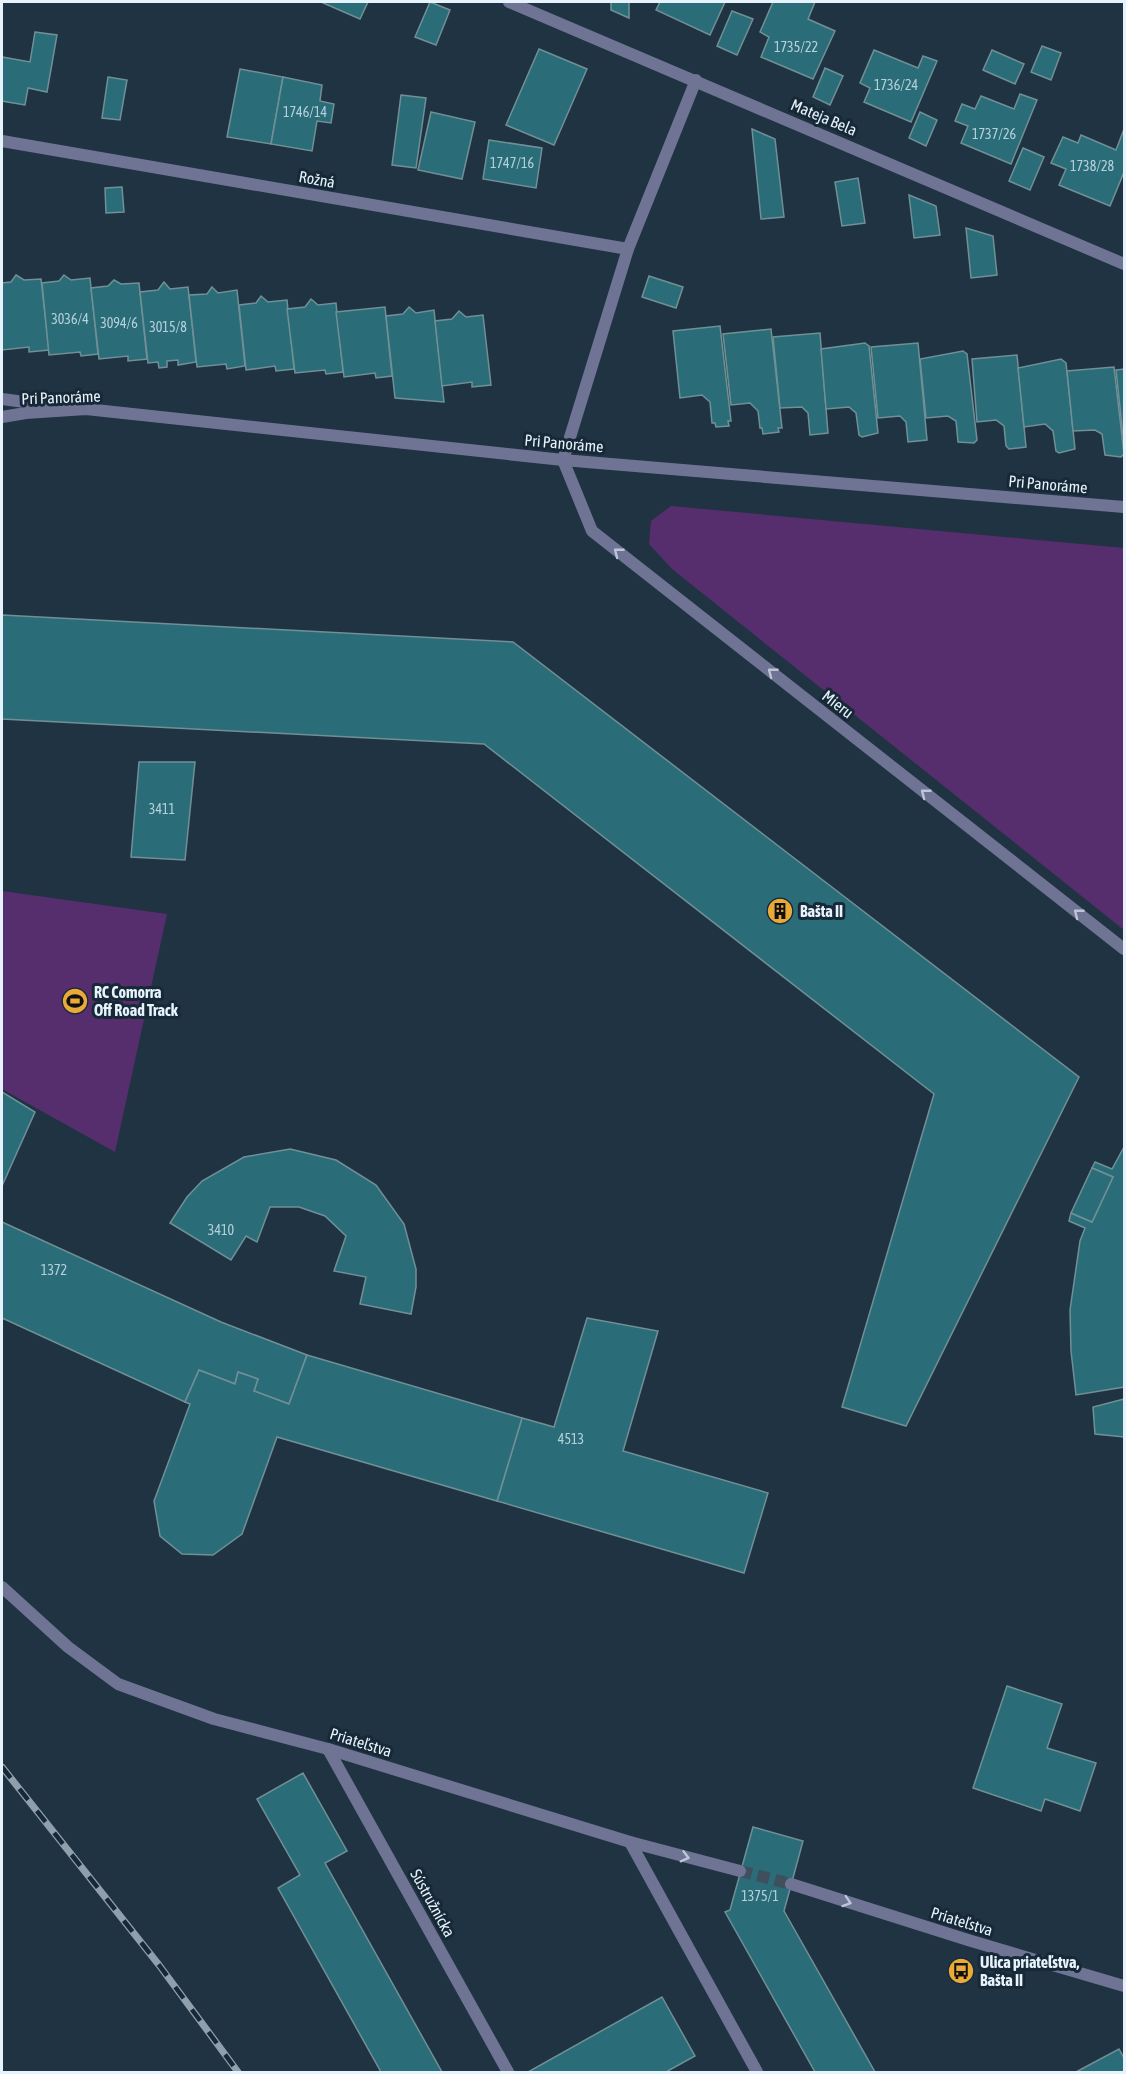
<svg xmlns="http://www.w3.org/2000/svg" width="1126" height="2074" font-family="'Asap Condensed',sans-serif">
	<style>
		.green { fill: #562e6e }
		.building { fill: #2a6d78; stroke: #709096; stroke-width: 1.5 }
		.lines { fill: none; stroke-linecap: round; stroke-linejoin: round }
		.street-tunnel { stroke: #3e505e; stroke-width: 12; stroke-dasharray: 12 6; stroke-linecap: butt }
		.street { stroke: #6f7495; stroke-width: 12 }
		.rail-casing { stroke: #909fac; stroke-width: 7 }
		.rail { stroke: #172937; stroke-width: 4.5; stroke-dasharray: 14; stroke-linecap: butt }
		.oneway { stroke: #bcc6d8 }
		.labels { text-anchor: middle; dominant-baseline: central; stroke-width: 6; stroke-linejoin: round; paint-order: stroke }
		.number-label { font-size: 14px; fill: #b7d1db }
		.street-label { font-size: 16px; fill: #e6f2fc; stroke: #172937 }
		.poi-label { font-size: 16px; font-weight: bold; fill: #e6f2fc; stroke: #172937; text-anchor: start }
	</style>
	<rect width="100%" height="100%" fill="#203342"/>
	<g class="green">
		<path d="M 671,506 L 1124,548 L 1124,930 L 672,569 L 649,544 L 651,521 Z"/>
		<path d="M 2,891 L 167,914 L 115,1152 L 2,1089 Z"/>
	</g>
	<g class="building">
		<path d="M 321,2 L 368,2 L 360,19 Z"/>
		<path d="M 430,2 L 450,10 L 436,45 L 415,37 Z"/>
		<path d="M 611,2 L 629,2 L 629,18 L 611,10 Z"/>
		<path d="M 660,2 L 725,2 L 710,35 L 656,10 Z"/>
		<path d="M 773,2 L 815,2 L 808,19 L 835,31 L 813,79 L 761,57 L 769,37 L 760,32 Z"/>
		<path d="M 732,11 L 753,19 L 737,55 L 717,46 Z"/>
		<path d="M 35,32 L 57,35 L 47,92 L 28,88 L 25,105 L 2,101 L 2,57 L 30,62 Z"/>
		<path d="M 1042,46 L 1061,53 L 1051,80 L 1031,72 Z"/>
		<path d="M 539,49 L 587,69 L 554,145 L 506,125 Z"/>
		<path d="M 874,50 L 918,68 L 923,56 L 937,61 L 911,122 L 864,102 L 870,88 L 860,83 Z"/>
		<path d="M 992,50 L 1024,64 L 1015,84 L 983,70 Z"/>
		<path d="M 825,68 L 843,76 L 830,105 L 813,97 Z"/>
		<path d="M 240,69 L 283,77 L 271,144 L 227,137 Z"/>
		<path d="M 108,77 L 127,80 L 120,120 L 102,118 Z"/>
		<path d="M 283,77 L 322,85 L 320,101 L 334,104 L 331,123 L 317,121 L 312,151 L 271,144 Z"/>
		<path d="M 1020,94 L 1037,100 L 1011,164 L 961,143 L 968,126 L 955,121 L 962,104 L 975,109 L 981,96 L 1014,109 Z"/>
		<path d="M 401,95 L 426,98 L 416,168 L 392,165 Z"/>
		<path d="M 431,112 L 475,122 L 462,179 L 418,170 Z"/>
		<path d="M 920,112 L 937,120 L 926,146 L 909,138 Z"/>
		<path d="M 752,129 L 775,139 L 784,217 L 761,219 Z"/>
		<path d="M 1124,129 L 1124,172 L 1110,206 L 1059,185 L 1066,169 L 1051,163 L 1063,137 L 1078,143 L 1081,135 L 1116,150 Z"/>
		<path d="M 489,140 L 542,148 L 536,188 L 483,179 Z"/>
		<path d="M 1023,148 L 1044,157 L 1030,190 L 1009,181 Z"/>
		<path d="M 858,178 L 865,223 L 842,226 L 835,182 Z"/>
		<path d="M 122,187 L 124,212 L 106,213 L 105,188 Z"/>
		<path d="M 909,195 L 936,206 L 940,235 L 914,238 Z"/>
		<path d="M 966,228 L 993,236 L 997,275 L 971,278 Z"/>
		<path d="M 16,275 L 24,280 L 41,279 L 49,350 L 29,352 L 29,347 L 2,350 L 2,283 L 11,282 Z"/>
		<path d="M 64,275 L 71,280 L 90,278 L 98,354 L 81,356 L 80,352 L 49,355 L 42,283 L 59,281 Z"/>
		<path d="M 649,276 L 683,287 L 676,308 L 642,297 Z"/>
		<path d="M 114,280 L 121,284 L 139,283 L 147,359 L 128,361 L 128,356 L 99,359 L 91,288 L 108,286 Z"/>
		<path d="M 164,282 L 170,289 L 188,287 L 196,362 L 178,365 L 178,360 L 167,361 L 167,367 L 159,368 L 158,362 L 148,363 L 140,292 L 158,290 Z"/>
		<path d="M 212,287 L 218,293 L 237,290 L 245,366 L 227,369 L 226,364 L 197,367 L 189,295 L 207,294 Z"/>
		<path d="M 261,296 L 268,302 L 287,300 L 294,369 L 276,371 L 275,366 L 246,370 L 239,305 L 256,303 Z"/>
		<path d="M 311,299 L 318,305 L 336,303 L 343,372 L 326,374 L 325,370 L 295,373 L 287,309 L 305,307 Z"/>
		<path d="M 385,307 L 392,376 L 376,378 L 375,373 L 344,377 L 336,312 Z"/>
		<path d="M 409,307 L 416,313 L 434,310 L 444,402 L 395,398 L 386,316 L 403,314 Z"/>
		<path d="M 459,311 L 466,317 L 483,315 L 491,385 L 472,387 L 472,382 L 442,386 L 435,321 L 452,319 Z"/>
		<path d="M 720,326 L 731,421 L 728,421 L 729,426 L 716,427 L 715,423 L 712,423 L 710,402 L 702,395 L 680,398 L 673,331 Z"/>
		<path d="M 771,329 L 782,428 L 778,428 L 779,432 L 763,434 L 762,428 L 760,428 L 758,411 L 750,403 L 731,405 L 723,334 Z"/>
		<path d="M 820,333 L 828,433 L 810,435 L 808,413 L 802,407 L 780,408 L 773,337 Z"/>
		<path d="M 865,343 L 869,346 L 878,433 L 862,437 L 859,435 L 856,413 L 849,407 L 826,409 L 821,349 Z"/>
		<path d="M 918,343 L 927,440 L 908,442 L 906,422 L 900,416 L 878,418 L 871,347 Z"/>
		<path d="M 963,351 L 967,354 L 977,440 L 974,443 L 958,442 L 956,421 L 948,416 L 926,418 L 920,359 Z"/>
		<path d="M 1017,355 L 1026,447 L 1009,449 L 1006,446 L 1004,426 L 996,420 L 977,422 L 972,359 Z"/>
		<path d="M 1061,359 L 1066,363 L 1075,449 L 1059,453 L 1056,451 L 1053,431 L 1045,424 L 1024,427 L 1018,368 Z"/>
		<path d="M 1114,367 L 1124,454 L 1121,457 L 1105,455 L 1102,434 L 1095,430 L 1073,431 L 1067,371 Z"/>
		<path d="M 1124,369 L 1124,436 L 1123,436 L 1116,370 Z"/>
		<path d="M 2,615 L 513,642 L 1079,1077 L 906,1426 L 842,1407 L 934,1094 L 484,744 L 2,719 Z"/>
		<path d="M 139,762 L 195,762 L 185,860 L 131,857 Z"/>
		<path d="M 2,1092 L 35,1112 L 2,1186 Z"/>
		<path d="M 1124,1147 L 1124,1387 L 1076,1395 L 1071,1351 L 1070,1310 L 1080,1241 L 1085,1228 L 1069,1221 L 1071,1213 L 1092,1222 L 1113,1177 L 1092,1168 L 1095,1162 L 1112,1169 Z"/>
		<path d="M 290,1149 L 336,1160 L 376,1185 L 404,1224 L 416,1269 L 416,1287 L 411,1314 L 360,1304 L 366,1277 L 334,1271 L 346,1236 L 325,1216 L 299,1207 L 270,1207 L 257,1242 L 246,1236 L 231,1260 L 170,1223 L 187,1197 L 202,1181 L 244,1157 Z"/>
		<path d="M 1092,1168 L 1113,1177 L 1092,1222 L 1071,1213 Z"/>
		<path d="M 2,1222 L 221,1322 L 307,1355 L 289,1404 L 254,1391 L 258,1379 L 238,1372 L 235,1384 L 199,1370 L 185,1402 L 2,1318 Z"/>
		<path d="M 587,1318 L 658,1331 L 623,1451 L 768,1493 L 744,1573 L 497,1501 L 522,1418 L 554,1427 Z"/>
		<path d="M 307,1355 L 522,1418 L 497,1501 L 277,1437 L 242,1534 L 213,1555 L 182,1554 L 160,1536 L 154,1501 L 190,1404 L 185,1402 L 199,1370 L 235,1384 L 238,1372 L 258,1379 L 254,1391 L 289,1404 Z"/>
		<path d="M 1124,1399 L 1124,1437 L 1095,1434 L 1093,1407 Z"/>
		<path d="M 1007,1686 L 1062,1704 L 1047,1748 L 1096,1763 L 1080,1811 L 1045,1799 L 1041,1811 L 973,1788 Z"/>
		<path d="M 303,1773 L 347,1851 L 325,1863 L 442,2072 L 381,2072 L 278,1888 L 300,1875 L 257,1799 Z"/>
		<path d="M 753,1827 L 803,1841 L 784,1911 L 875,2072 L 815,2072 L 725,1912 L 730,1910 Z"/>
		<path d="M 662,1997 L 695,2056 L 666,2072 L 528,2072 Z"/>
		<path d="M 1119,2049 L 1124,2058 L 1124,2072 L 1076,2072 Z"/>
	</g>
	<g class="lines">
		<path class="street-tunnel" d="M 740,1871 L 791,1884"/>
		<g class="street">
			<path d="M 509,2 L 1124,264"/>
			<path d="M 2,141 L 628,249"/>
			<path d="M 2,399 L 55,406"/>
			<path d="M 2,417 L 26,413 L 86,409 L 563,460 L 1124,507"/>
			<path d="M 563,460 L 592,531 L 1124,949"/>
			<path d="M 563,460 L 628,249 L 696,80"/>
			<path d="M 2,1587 L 68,1647 L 118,1684 L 214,1719 L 328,1749 L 630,1842 L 740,1871"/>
			<path d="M 328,1749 L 508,2072"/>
			<path d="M 630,1842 L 757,2072"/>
			<path d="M 791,1884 L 968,1940 L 1124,1986"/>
		</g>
		<g class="rail-casing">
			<path id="rail" d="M 2,1767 L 159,1965 L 238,2072"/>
		</g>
		<use href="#rail" class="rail"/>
	</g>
	<defs><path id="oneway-chevron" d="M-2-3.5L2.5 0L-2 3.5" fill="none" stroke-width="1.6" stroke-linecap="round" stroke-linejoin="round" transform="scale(1.5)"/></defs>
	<g class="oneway">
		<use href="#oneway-chevron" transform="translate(618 552) rotate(-142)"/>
		<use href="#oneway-chevron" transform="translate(772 672) rotate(-142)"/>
		<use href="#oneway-chevron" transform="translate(925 793) rotate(-142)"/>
		<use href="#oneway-chevron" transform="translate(1078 913) rotate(-142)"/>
		<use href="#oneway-chevron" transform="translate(685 1857) rotate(15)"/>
		<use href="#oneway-chevron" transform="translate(847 1902) rotate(18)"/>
	</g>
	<defs>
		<g id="building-disc" transform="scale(1.35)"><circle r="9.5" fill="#e9aa38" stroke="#172937"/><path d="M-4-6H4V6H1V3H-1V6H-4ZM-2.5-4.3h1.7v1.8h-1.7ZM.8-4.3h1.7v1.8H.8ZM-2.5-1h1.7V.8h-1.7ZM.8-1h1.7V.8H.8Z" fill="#111"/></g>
		<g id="stadium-disc" transform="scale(1.35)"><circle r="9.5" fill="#e9aa38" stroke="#172937"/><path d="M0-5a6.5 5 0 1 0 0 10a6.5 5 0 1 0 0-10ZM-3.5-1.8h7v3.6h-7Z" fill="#111"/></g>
		<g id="bus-disc" transform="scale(1.35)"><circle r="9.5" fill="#e9aa38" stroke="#172937"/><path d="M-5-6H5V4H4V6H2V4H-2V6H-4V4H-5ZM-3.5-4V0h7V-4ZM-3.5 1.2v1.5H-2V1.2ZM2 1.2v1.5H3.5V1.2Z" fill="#111"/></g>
	</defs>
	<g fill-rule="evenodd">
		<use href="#building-disc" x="780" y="911"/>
		<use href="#stadium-disc" x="75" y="1001"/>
		<use href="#bus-disc" x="961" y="1971"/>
	</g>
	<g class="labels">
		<g class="number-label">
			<text x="796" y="47">1735/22</text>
			<text x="896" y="85">1736/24</text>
			<text x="305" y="112">1746/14</text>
			<text x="994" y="134">1737/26</text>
			<text x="512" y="163">1747/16</text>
			<text x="1092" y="166">1738/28</text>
			<text x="70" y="319">3036/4</text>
			<text x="119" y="323">3094/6</text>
			<text x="168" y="327">3015/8</text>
			<text x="162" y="809">3411</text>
			<text x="221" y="1230">3410</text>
			<text x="54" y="1270">1372</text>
			<text x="571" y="1439">4513</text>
			<text x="760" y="1896">1375/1</text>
		</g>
		<g class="street-label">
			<text transform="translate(824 117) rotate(23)">Mateja Bela</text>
			<text transform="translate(317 179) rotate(10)">Rožná</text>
			<text transform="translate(61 397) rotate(-2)">Pri Panoráme</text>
			<text transform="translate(564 443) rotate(5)">Pri Panoráme</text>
			<text transform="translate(1048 484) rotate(5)">Pri Panoráme</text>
			<text transform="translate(838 704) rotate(38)">Mieru</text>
			<text transform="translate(361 1742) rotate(17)">Priateľstva</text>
			<text transform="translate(433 1903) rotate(61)">Sústružnícka</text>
			<text transform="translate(962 1921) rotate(17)">Priateľstva</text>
		</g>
		<g class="poi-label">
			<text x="800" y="911">Bašta II</text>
			<text x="94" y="992">RC Comorra<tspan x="94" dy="18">Off Road Track</tspan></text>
			<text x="980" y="1962">Ulica priateľstva,<tspan x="980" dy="18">Bašta II</tspan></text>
		</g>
	</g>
	<rect width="1126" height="2074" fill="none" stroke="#e6f2fc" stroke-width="6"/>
</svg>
